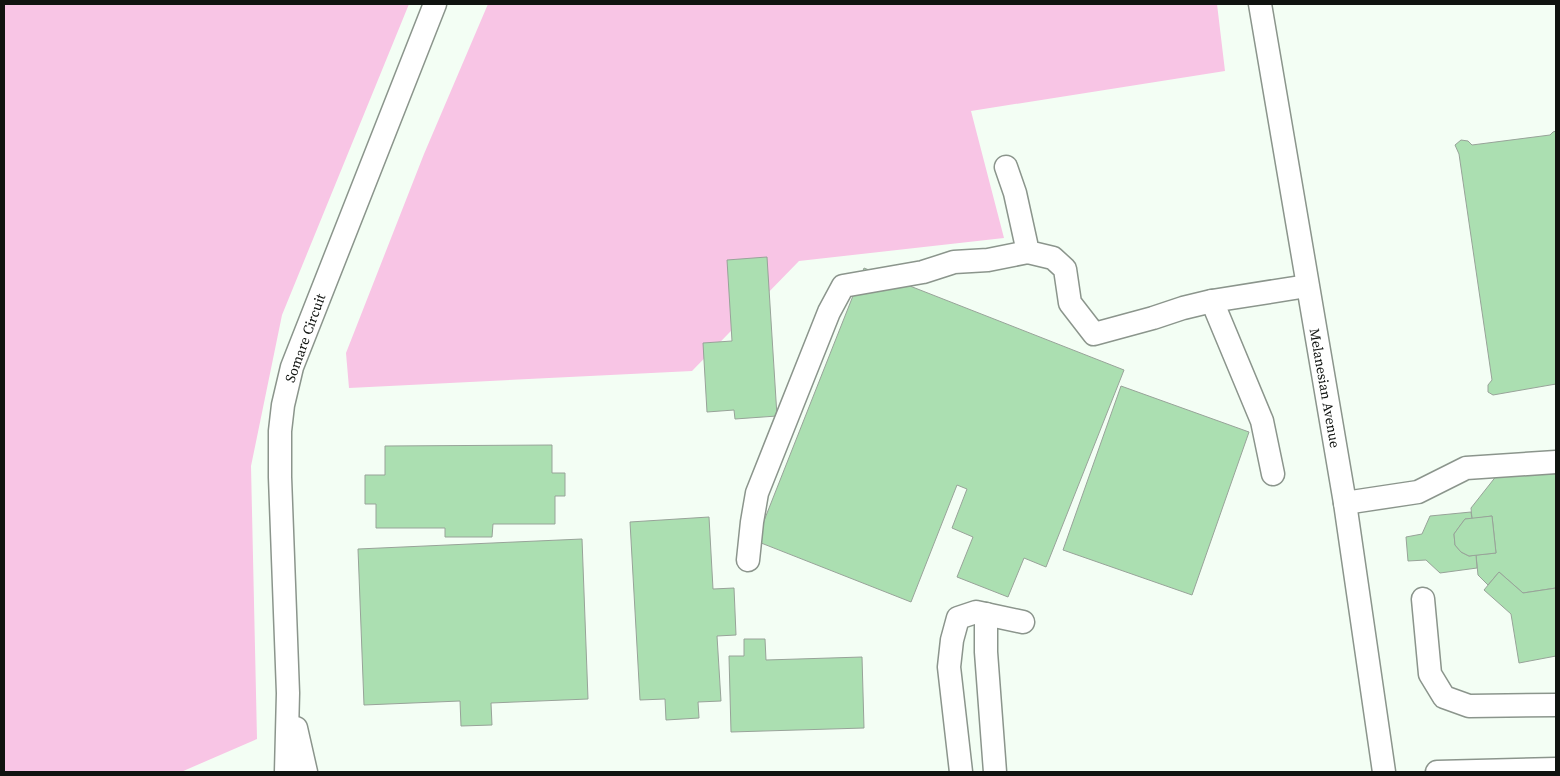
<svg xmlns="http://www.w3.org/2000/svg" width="1560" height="776" font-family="'Source Serif 4',serif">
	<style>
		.green { fill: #f8c5e5 }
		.building { fill: #abdfb1; stroke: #98a399 }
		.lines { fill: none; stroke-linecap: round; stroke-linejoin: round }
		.minor-casing { stroke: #8b958c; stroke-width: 25 }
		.minor { stroke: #fff; stroke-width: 22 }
		.labels { text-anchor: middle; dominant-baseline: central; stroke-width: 4.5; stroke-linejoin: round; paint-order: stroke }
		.street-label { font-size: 14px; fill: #101310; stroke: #fff }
	</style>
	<rect width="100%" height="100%" fill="#f3fef4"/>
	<g class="green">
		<path d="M 4,4 L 409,4 L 282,315 L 251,466 L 257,739 L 181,772 L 4,772 Z"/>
		<path d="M 488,4 L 1217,4 L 1225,71 L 971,111 L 1004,238 L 799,261 L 692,371 L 349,388 L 346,353 L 424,154 Z"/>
	</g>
	<g class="building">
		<path d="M 1556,131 L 1556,384 L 1493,395 L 1488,392 L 1488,385 L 1492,380 L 1459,154 L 1455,145 L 1461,140 L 1468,141 L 1472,145 L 1550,135 L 1553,132 Z"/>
		<path d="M 767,257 L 777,416 L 735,419 L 734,410 L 707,412 L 703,343 L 732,341 L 727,260 Z"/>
		<path d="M 864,268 L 1124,370 L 1046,567 L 1024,558 L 1008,597 L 957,577 L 973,537 L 952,528 L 967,489 L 957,485 L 911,602 L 756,541 Z"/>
		<path d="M 1121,386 L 1249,432 L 1192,595 L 1063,550 Z"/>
		<path d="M 552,445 L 552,473 L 565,473 L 565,496 L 555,496 L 555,524 L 493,524 L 492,537 L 445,537 L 445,528 L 376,528 L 376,504 L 365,504 L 365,475 L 385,475 L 385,446 Z"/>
		<path d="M 1501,470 L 1556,472 L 1556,588 L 1523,593 L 1499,572 L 1488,585 L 1478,575 L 1476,555 L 1496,553 L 1492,516 L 1472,519 L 1471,508 Z"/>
		<path d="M 1471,512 L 1472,519 L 1465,519 L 1454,534 L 1455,545 L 1461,552 L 1469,556 L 1476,555 L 1477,568 L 1440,573 L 1426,560 L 1408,561 L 1406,537 L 1422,534 L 1430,516 Z"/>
		<path d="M 1492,516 L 1496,553 L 1469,556 L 1461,552 L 1455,545 L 1454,534 L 1459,527 L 1465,519 Z"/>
		<path d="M 709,517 L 713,589 L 734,588 L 736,635 L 717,636 L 721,701 L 698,702 L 699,718 L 666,720 L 665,699 L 640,700 L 630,522 Z"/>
		<path d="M 582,539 L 588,699 L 491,703 L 492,725 L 461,726 L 460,701 L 364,705 L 358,549 Z"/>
		<path d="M 1499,572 L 1523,593 L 1556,588 L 1556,656 L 1519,663 L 1511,614 L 1484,590 Z"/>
		<path d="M 744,639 L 765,639 L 766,660 L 862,657 L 864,728 L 731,732 L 729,656 L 744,656 Z"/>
	</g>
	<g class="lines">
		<g class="minor-casing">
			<g id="minor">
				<path d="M 1260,4 L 1345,503 L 1384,772"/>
				<path d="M 1006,167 L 1015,193 L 1028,252 L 1053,258 L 1065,269 L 1070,303 L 1094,334 L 1153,318 L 1183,308 L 1212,301 L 1262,421 L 1273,474"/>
				<path d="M 1212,301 L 1307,286"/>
				<path d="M 1345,503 L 1418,492 L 1466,468 L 1556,462"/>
				<path d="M 748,560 L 752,522 L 757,493 L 829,312 L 843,286 L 923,272 L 954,262 L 988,260 L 1028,252"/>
				<path d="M 1423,599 L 1430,674 L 1444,697 L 1469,706 L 1556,705"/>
				<path d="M 986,614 L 986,652 L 995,772"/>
				<path d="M 296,728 L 306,772"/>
				<path d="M 286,772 L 288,693 L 280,477 L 280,431 L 283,405 L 292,367 L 435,4"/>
				<path d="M 961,772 L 949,667 L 952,640 L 958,618 L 976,612 L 1023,622"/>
				<path d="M 1437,772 L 1556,769"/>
			</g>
		</g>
		<use href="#minor" class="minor"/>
	</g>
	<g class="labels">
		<g class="street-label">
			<text transform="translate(305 338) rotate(-70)">Somare Circuit</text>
			<text transform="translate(1325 388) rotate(80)">Melanesian Avenue</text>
		</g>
	</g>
	<rect width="1560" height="776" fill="none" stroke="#101310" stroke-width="10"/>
</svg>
